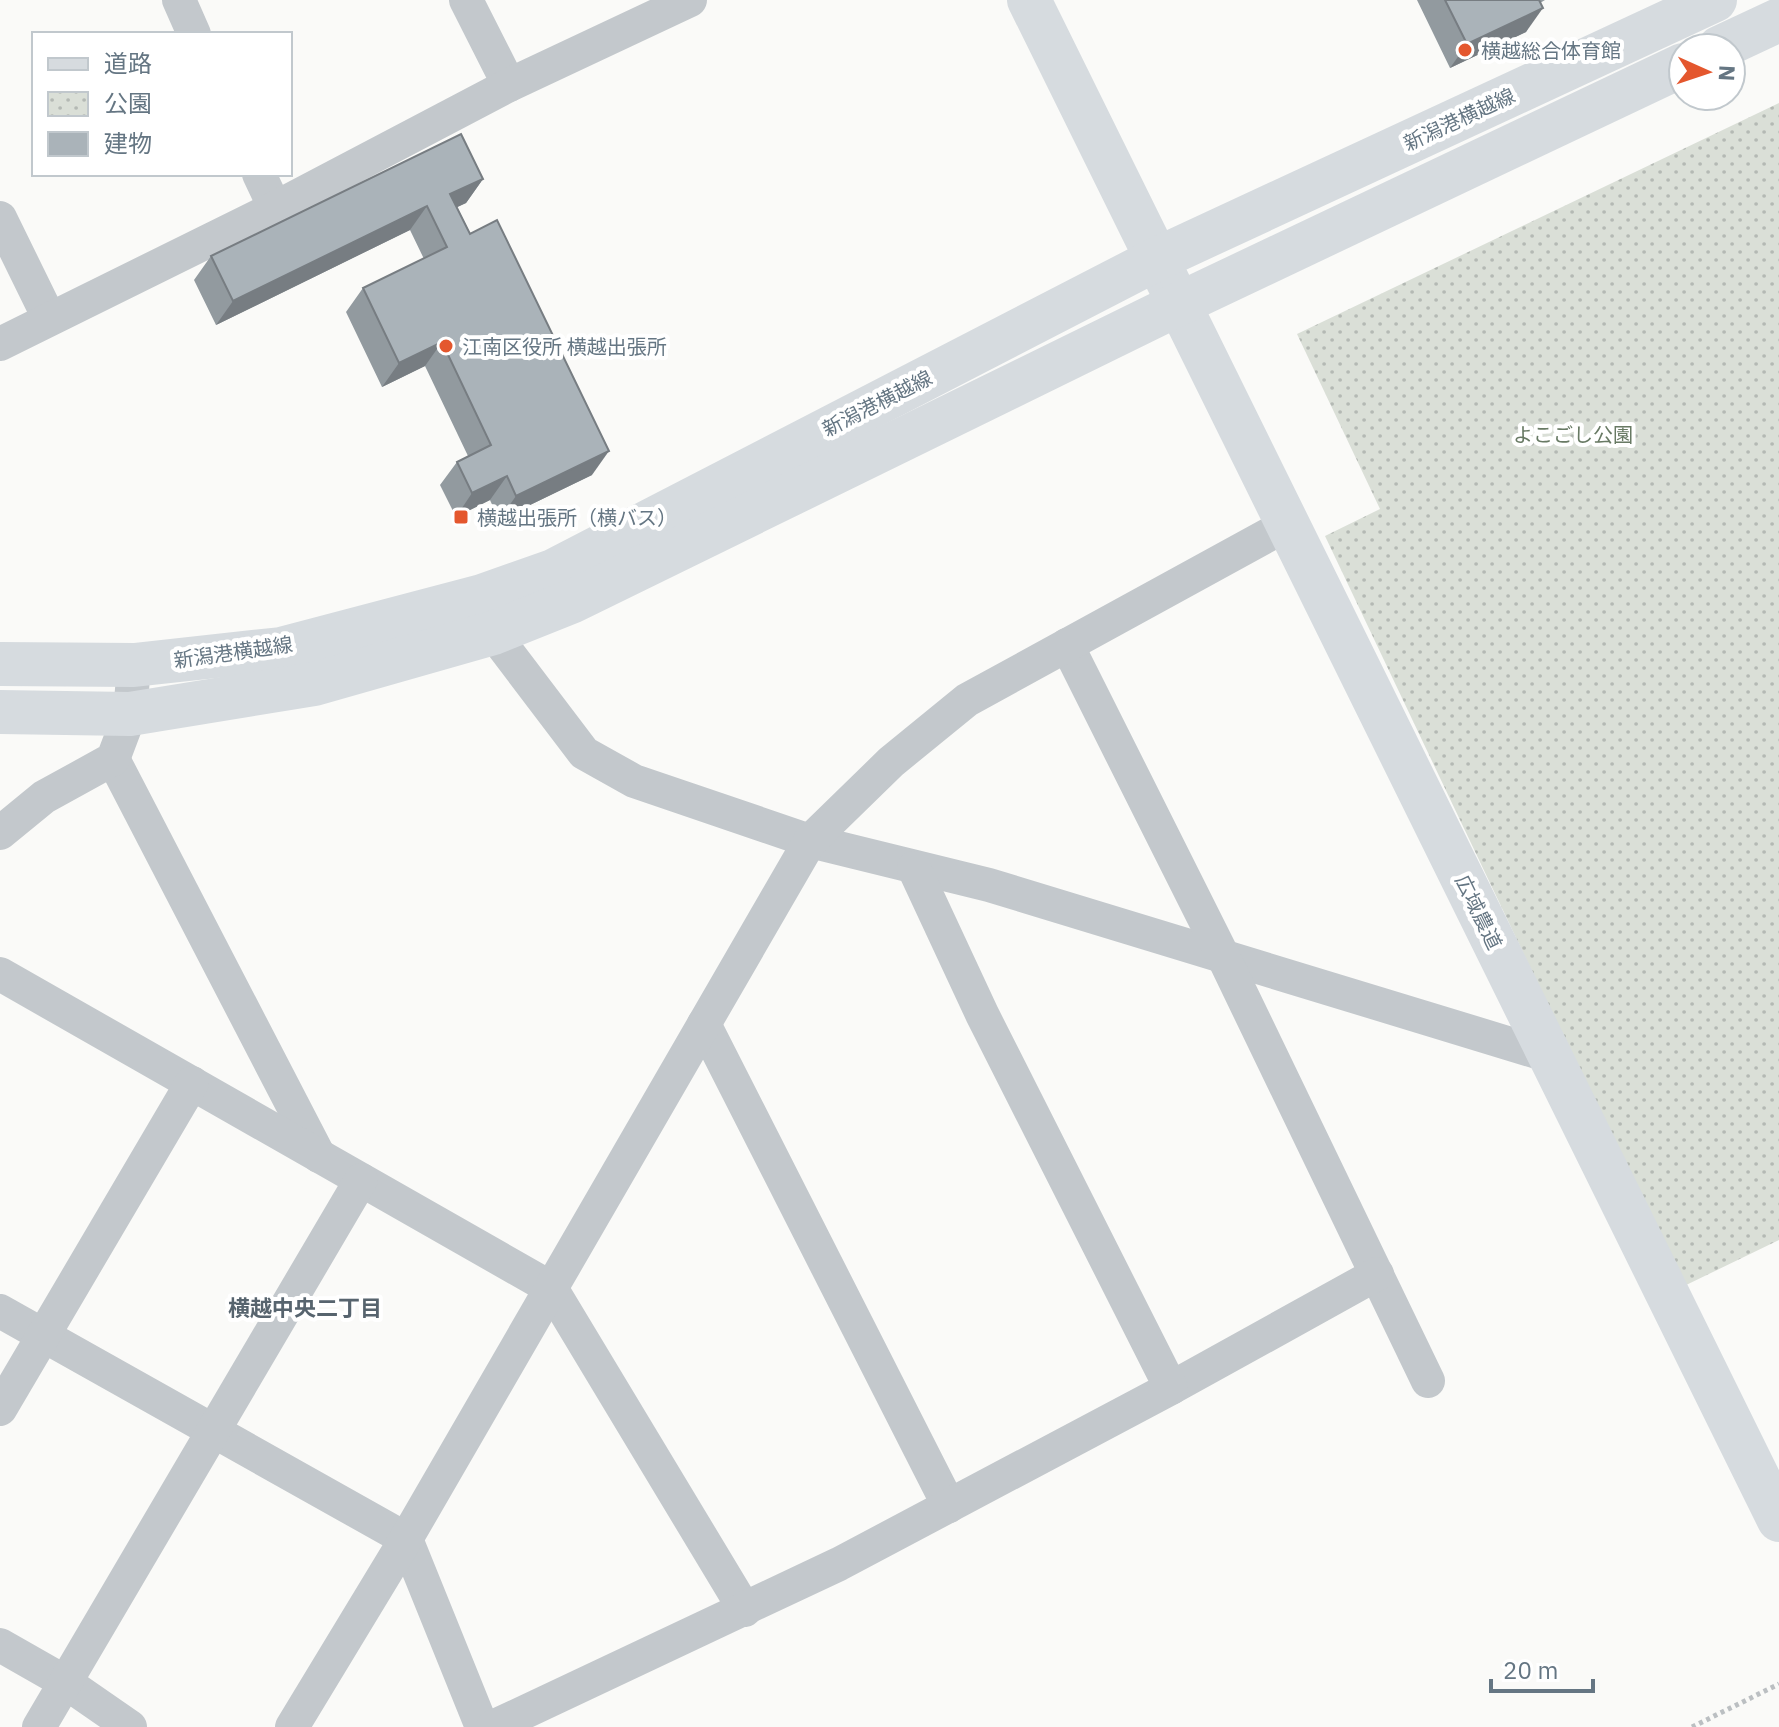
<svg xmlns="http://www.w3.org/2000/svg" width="1779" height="1727" font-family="'IBM Plex Sans','Noto Sans JP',sans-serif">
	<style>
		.park { fill: url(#park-dots) }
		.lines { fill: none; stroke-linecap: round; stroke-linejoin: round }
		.path { stroke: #bbbfc2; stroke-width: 5; stroke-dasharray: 4 4; stroke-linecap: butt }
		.street { stroke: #c3c8cc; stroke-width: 34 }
		.secondary { stroke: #d6dbdf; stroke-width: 44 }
		.primary { stroke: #d6dbdf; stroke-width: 44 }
		.wall { fill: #929a9f }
		.shaded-wall { fill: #777d82 }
		.building { fill: #aab3b9; stroke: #777d82; stroke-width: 2 }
		.poi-dot { fill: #e4572e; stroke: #fff; stroke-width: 3 }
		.labels { text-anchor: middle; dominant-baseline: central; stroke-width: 8; stroke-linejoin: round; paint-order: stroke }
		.poi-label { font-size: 20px; fill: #657683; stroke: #fff; text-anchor: start }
		.street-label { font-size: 20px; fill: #657683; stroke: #fff }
		.park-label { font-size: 20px; fill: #687a64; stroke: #fff }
		.neighbourhood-label { font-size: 22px; font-weight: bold; fill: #57646e; stroke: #fff }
	</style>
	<defs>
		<pattern id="park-dots" width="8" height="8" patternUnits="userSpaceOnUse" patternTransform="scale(2)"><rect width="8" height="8" fill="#dadfd7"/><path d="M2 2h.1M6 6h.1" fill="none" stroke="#b4b9b4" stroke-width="1.8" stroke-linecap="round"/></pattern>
	</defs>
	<rect width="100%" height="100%" fill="#fafaf8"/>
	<path class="park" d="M 1779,103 L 1779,1240 L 1682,1287 L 1325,536 L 1380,509 L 1297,334 Z"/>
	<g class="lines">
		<path class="path" d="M 1692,1727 L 1779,1684"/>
		<g class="street">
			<path d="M 179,0 L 194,34"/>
			<path d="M 466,0 L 509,85"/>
			<path d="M 259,174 L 275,208"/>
			<path d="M 0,218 L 49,318"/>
			<path d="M 0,344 L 275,208 L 509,85 L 690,0"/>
			<path d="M 486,611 L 493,633 L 584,753 L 634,781 L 810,841 L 989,885 L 1550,1056"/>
			<path d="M 1067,645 L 1223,956 L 1428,1381"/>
			<path d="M 113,759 L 319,1156"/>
			<path d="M 0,833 L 44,797 L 113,759 L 130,714 L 134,665"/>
			<path d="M 0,974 L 551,1288 L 745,1610"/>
			<path d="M 704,1024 L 949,1506"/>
			<path d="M 0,1311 L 406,1539 L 482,1727"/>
			<path d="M 1171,1388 L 1377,1274"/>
			<path d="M 0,1409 L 192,1083"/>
			<path d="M 0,1645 L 65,1682 L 130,1727"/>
			<path d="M 39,1727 L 361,1180"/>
			<path d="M 292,1727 L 406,1539 L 810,841 L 891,762 L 967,700 L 1288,524"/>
			<path d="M 493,1727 L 839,1564 L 1171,1388 L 982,1014 L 914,868"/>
		</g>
		<path class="secondary" d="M 1029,0 L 1779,1520"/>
		<g class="primary">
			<path d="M 1719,48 L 1779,20"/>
			<path d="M 0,664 L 134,665 L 281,649 L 482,596 L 553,571 L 1157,259 L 1715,0"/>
			<path d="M 0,712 L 130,714 L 314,684 L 493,633 L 573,601 L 1179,304 L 1683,65"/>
		</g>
	</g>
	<g class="wall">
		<path d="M 1417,0 L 1545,0 L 1540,3 L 1526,32 L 1450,68 Z"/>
		<path d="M 483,179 L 466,203 L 457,207 L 592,475 L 499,520 L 490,500 L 456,517 L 440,485 L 457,462 L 468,456 L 425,366 L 382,387 L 346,312 L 363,288 L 424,259 L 410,230 L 216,325 L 194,280 L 211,256 Z"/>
	</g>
	<g class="shaded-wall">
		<path d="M 1543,8 L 1526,32 L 1450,68 L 1467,44 Z"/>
		<path d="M 483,179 L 466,203 L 434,218 L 450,194 Z"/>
		<path d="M 427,206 L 410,230 L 216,325 L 233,301 Z"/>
		<path d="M 442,342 L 425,366 L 382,387 L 399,363 Z"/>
		<path d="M 609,451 L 592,475 L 499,520 L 516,496 Z"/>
		<path d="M 507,476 L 490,500 L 456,517 L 472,493 Z"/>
	</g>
	<g class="building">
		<path d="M 1445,0 L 1539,0 L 1543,8 L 1467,44 Z"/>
		<path d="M 461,134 L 483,179 L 450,194 L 470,234 L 497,220 L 609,451 L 516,496 L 507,476 L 472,493 L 457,462 L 491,445 L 442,342 L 399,363 L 363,288 L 447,247 L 427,206 L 233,301 L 211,256 Z"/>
	</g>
	<g class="poi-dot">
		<circle cx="1465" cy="50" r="8"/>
		<circle cx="446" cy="346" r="8"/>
		<rect x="453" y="509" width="16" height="16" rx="4"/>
	</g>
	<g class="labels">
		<g class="poi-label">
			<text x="1481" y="50">横越総合体育館</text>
			<text x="462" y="346">江南区役所 横越出張所</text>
			<text x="477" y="517">横越出張所（横バス）</text>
		</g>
		<g class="street-label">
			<text transform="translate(1459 119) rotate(-25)">新潟港横越線</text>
			<text transform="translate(877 403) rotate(-27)">新潟港横越線</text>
			<text transform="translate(233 652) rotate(-8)">新潟港横越線</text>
			<text transform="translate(1479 912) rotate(64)">広域農道</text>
		</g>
		<g class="park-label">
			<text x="1573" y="434">よこごし公園</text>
		</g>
		<g class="neighbourhood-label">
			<text x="305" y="1307">横越中央二丁目</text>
		</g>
	</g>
	<rect x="32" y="32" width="260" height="144" fill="#ffffff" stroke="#c1c8cd" stroke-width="2"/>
	<rect x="48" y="58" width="40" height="12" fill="#d6dbdf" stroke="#c1c8cd" stroke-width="2"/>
	<text x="104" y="72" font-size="24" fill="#657683">道路</text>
	<rect x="48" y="92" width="40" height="24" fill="url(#park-dots)" stroke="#c1c8cd" stroke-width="2"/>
	<text x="104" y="112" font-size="24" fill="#657683">公園</text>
	<rect x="48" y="132" width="40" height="24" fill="#aab3b9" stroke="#c1c8cd" stroke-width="2"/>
	<text x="104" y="152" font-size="24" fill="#657683">建物</text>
	<g transform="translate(1707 72) rotate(93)"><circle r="38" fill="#ffffff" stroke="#c1c8cd" stroke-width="2"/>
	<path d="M0-6L14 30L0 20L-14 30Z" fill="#e4572e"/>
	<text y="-12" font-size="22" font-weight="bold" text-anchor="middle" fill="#657683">N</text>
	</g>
	<path d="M1491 1679v12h102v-12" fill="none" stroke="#657683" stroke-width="4"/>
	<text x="1503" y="1679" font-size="24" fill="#657683" stroke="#ffffff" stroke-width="6" paint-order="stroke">20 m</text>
</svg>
